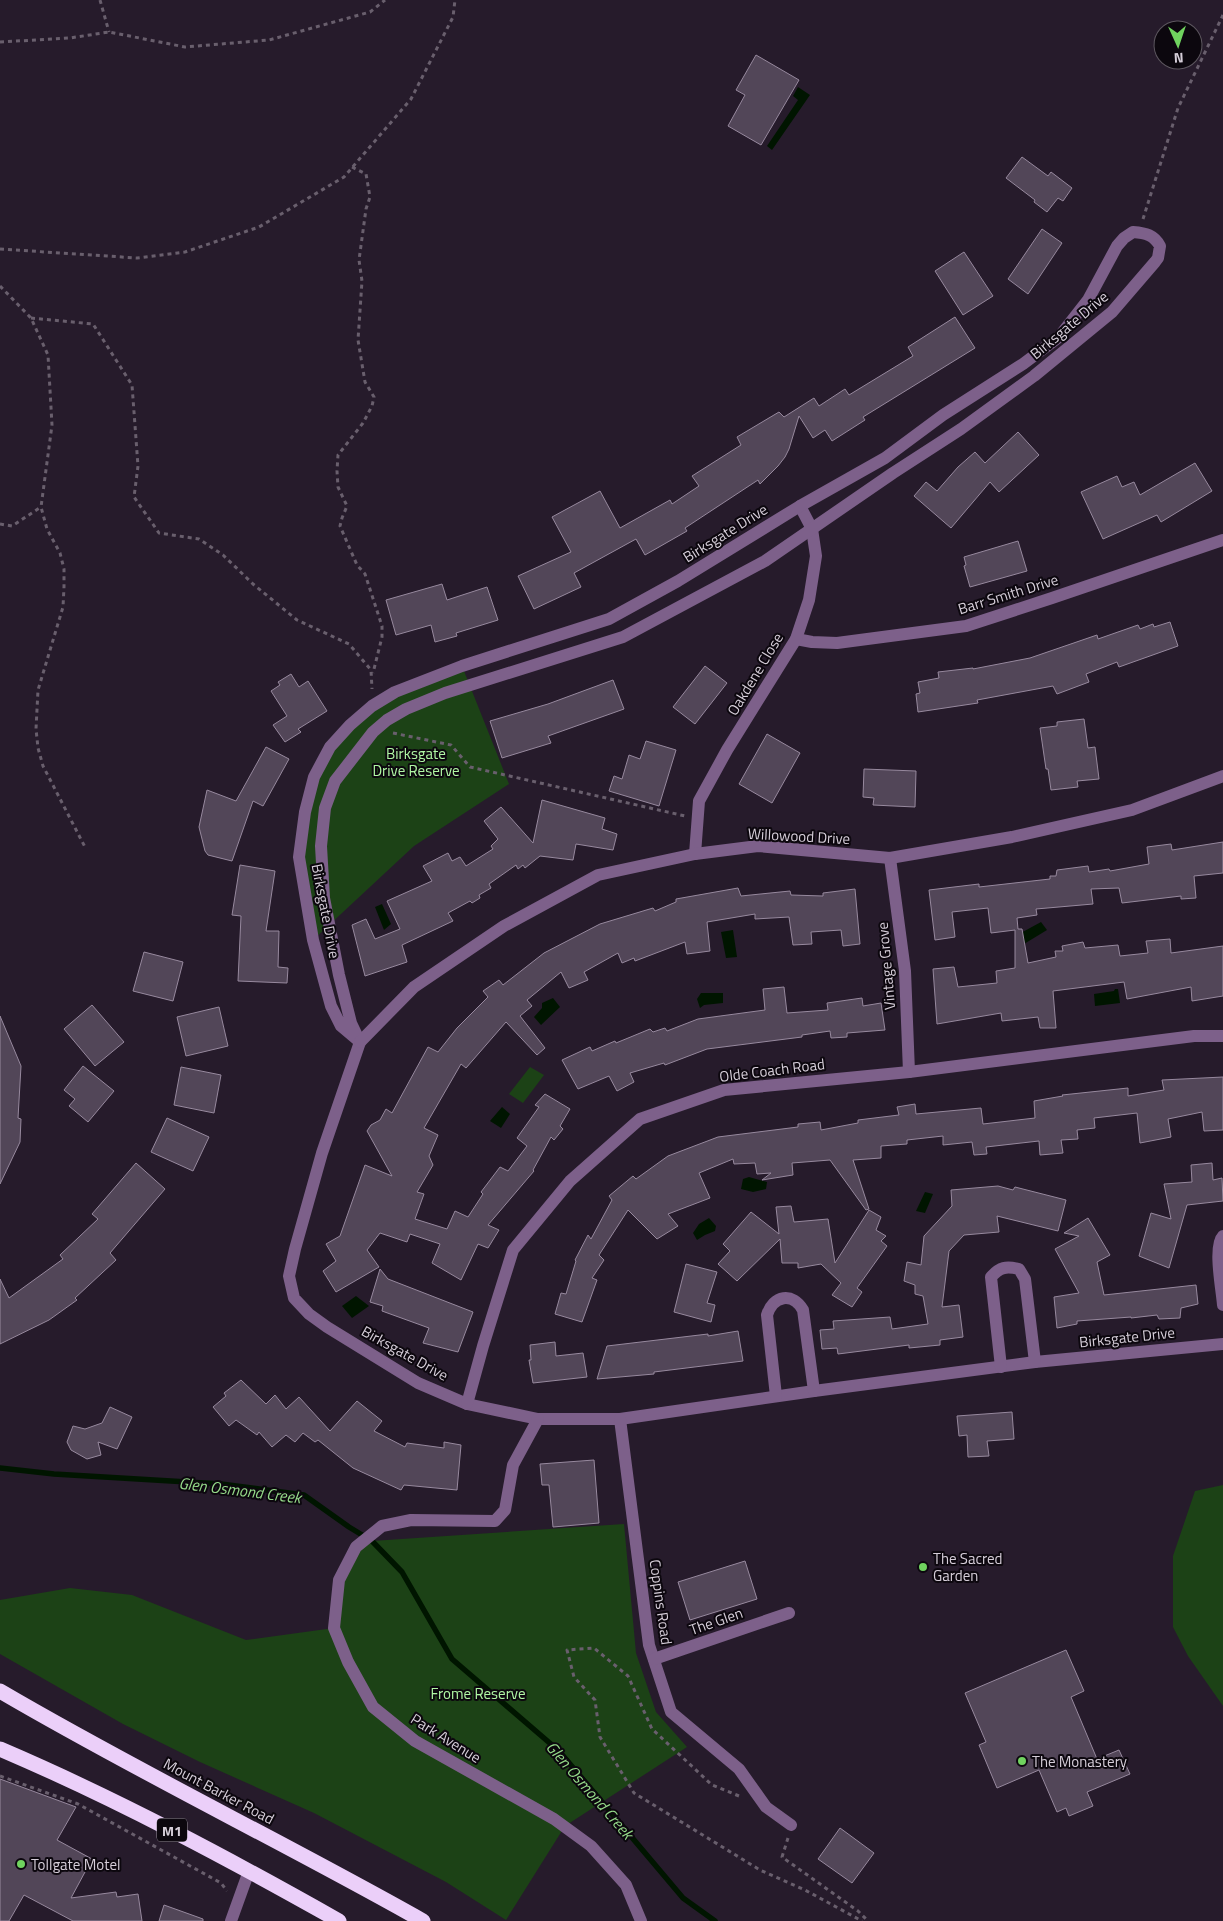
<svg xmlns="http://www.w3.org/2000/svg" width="1223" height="1921" font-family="'Titillium Web',sans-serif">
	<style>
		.green { fill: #1c4216 }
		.water { fill: #001500 }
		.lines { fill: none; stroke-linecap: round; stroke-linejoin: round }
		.stream { stroke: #001500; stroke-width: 5.5 }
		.building { fill: #524658; stroke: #97899e }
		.path { stroke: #695f6d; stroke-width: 3; stroke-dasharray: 4 4; stroke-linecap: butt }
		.minor { stroke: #7d608a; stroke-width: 12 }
		.highway { stroke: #ebcff9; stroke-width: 15 }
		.poi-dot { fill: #70d35f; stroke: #0c070e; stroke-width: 2 }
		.labels { text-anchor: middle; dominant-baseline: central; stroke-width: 4; stroke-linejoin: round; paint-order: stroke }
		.shield { fill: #0c070e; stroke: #99929c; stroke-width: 1 }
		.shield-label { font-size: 14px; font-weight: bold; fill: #d6ced9 }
		.street-label { font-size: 15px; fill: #d6ced9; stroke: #0c070e }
		.park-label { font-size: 15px; fill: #b0f7a4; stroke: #0c070e }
		.poi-label { font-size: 15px; fill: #d6ced9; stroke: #0c070e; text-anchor: start }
		.water-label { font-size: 16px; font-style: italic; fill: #95da89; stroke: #0c070e }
	</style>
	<rect width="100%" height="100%" fill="#261b2b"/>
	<g class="green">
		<path d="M 462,666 L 509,784 L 414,846 L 313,940 L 299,857 L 305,812 L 330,747 L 372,706 Z"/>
		<path d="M 530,1067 L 544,1075 L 523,1103 L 509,1094 Z"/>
		<path d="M 1223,1485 L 1223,1706 L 1188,1656 L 1173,1627 L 1173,1556 L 1195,1491 Z"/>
		<path d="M 624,1524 L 636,1653 L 656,1712 L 687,1747 L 565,1826 L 506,1920 L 446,1882 L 314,1813 L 200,1762 L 123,1724 L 0,1654 L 0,1600 L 70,1588 L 132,1595 L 246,1640 L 334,1628 L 339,1580 L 356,1547 L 372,1541 Z"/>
	</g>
	<g class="water">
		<path d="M 798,87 L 810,95 L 772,150 L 767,146 L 798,100 L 793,96 Z"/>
		<path d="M 382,904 L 391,924 L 384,930 L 375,907 Z"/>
		<path d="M 1041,922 L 1047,930 L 1024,944 L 1019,934 Z"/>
		<path d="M 733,930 L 737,957 L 726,958 L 721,932 Z"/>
		<path d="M 1115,989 L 1118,989 L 1120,1003 L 1095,1006 L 1094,994 L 1114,991 Z"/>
		<path d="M 701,993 L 723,993 L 723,1003 L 704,1005 L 700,1008 L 697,999 Z"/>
		<path d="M 553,998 L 560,1007 L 541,1025 L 534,1017 L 542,1008 L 542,1003 Z"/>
		<path d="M 502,1107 L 510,1114 L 501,1128 L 490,1121 Z"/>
		<path d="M 749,1177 L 767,1182 L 766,1189 L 753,1192 L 741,1189 L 743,1179 Z"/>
		<path d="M 925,1192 L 933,1194 L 925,1213 L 916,1211 Z"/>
		<path d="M 709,1218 L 716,1226 L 715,1231 L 705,1235 L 697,1240 L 693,1233 L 699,1224 Z"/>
		<path d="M 356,1296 L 369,1306 L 352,1318 L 342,1306 Z"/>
	</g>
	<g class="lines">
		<path class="stream" d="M 0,1468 L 54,1474 L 221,1484 L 304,1495 L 349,1527 L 372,1541 L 402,1572 L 452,1659 L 559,1751 L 683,1898 L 715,1921"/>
	</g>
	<g class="building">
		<path d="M 756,55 L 799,80 L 761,145 L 728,126 L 745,95 L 736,90 Z"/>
		<path d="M 1022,157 L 1048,176 L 1051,172 L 1072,188 L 1063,201 L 1058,198 L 1047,212 L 1034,202 L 1035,200 L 1006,178 Z"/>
		<path d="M 1042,229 L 1062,243 L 1028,294 L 1008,279 Z"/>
		<path d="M 964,252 L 993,296 L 963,315 L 935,271 Z"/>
		<path d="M 955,317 L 975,348 L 863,417 L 865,420 L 832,441 L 825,430 L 813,438 L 799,416 L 789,449 L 785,457 L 778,466 L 760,484 L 758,480 L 685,528 L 687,531 L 645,555 L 636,539 L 574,573 L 581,587 L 534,609 L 518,576 L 571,552 L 552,517 L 600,491 L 620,528 L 670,500 L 672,504 L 699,486 L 692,476 L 741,445 L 737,437 L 779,412 L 784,417 L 814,398 L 819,406 L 845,389 L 849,395 L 913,356 L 908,347 Z"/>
		<path d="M 1018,432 L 1039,455 L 999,492 L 990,482 L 951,528 L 914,496 L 926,482 L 937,491 L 958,467 L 975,452 L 985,463 Z"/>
		<path d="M 1195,463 L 1212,491 L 1161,522 L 1157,515 L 1103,539 L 1081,492 L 1117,476 L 1122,487 L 1134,482 L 1140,495 Z"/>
		<path d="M 1018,541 L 1027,571 L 970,587 L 964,566 L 966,565 L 964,557 Z"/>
		<path d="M 442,584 L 447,600 L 487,587 L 498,620 L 456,633 L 457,636 L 435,642 L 431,625 L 396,635 L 386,600 Z"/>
		<path d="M 1170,622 L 1178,646 L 1119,667 L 1117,662 L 1086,674 L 1089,682 L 1057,694 L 1053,686 L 977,700 L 978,703 L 918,712 L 916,694 L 920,693 L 918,682 L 939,678 L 938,672 L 973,668 L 973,669 L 1030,658 L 1097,635 L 1098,639 L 1138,625 L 1140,629 L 1153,624 L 1154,627 Z"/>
		<path d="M 705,666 L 727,683 L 695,724 L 673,707 Z"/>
		<path d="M 291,674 L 299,687 L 308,681 L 327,711 L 298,729 L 301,732 L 285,742 L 273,725 L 287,716 L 271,691 L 280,685 L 278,682 Z"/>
		<path d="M 613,680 L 624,709 L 548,736 L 551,743 L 502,758 L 490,721 L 548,704 Z"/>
		<path d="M 1084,719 L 1088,748 L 1095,747 L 1099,779 L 1077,781 L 1078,787 L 1051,790 L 1048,769 L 1046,769 L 1040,728 L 1057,726 L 1057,722 Z"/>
		<path d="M 767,734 L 800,753 L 772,803 L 739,784 Z"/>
		<path d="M 646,741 L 676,750 L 659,806 L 609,791 L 614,776 L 622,779 L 629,755 L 640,759 Z"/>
		<path d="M 266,747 L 289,759 L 263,806 L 253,801 L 232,861 L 208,855 L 205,851 L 199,827 L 207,790 L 236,801 Z"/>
		<path d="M 864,769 L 916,771 L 915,807 L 873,805 L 874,798 L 863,797 Z"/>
		<path d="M 542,800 L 605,818 L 602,829 L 617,834 L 613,850 L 576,844 L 573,860 L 540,856 L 525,868 L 523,865 L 518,869 L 516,865 L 489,884 L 491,888 L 479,895 L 480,898 L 472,903 L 470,901 L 448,913 L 453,921 L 402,945 L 407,962 L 365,976 L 352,925 L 366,919 L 375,939 L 400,929 L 387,901 L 432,881 L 423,866 L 448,853 L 452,861 L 460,857 L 466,866 L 493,849 L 491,846 L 498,839 L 484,821 L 501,807 L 533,843 Z"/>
		<path d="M 1223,842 L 1223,873 L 1194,876 L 1196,898 L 1181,899 L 1181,896 L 1122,903 L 1119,888 L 1091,889 L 1093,904 L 1036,909 L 1037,915 L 1017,918 L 1018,929 L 1022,929 L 1028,963 L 1056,957 L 1055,951 L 1063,951 L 1062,946 L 1083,942 L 1085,948 L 1118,945 L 1120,956 L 1148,953 L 1146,941 L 1170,939 L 1171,953 L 1223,946 L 1223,996 L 1192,1001 L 1191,987 L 1127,999 L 1124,982 L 1053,991 L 1056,1028 L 1040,1028 L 1038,1017 L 1002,1021 L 1001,1013 L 937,1024 L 933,969 L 954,967 L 958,987 L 997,983 L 996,971 L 1015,968 L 1015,930 L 991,933 L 988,908 L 952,912 L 955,937 L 935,940 L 929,890 L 979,884 L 979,887 L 1050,879 L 1050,876 L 1056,876 L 1057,870 L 1088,866 L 1089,872 L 1109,869 L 1110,871 L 1149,864 L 1147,847 L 1171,844 L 1172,850 Z"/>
		<path d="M 240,865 L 275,871 L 266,931 L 279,931 L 278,967 L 288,968 L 287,983 L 238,981 L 241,916 L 232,915 Z"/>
		<path d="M 738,888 L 741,896 L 790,891 L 791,895 L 823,896 L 823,893 L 855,889 L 860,944 L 843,946 L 841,930 L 811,932 L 812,944 L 793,945 L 789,917 L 755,919 L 755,914 L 707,922 L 710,951 L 687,954 L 685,942 L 635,961 L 634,958 L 622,963 L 618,953 L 584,972 L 588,980 L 569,988 L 561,972 L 527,1000 L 532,1006 L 520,1016 L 545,1048 L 537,1055 L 506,1022 L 466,1068 L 461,1064 L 424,1128 L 438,1135 L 429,1156 L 433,1165 L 417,1192 L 424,1194 L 415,1219 L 447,1229 L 455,1211 L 468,1217 L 483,1194 L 481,1192 L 500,1167 L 508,1171 L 527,1146 L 517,1138 L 539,1107 L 535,1105 L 545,1094 L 570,1109 L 560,1126 L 563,1129 L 554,1140 L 551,1137 L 533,1170 L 534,1171 L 488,1225 L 499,1230 L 488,1248 L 478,1244 L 461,1280 L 432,1263 L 440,1244 L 410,1234 L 407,1242 L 380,1233 L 367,1250 L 379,1267 L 336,1292 L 323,1271 L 336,1261 L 326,1244 L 340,1236 L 365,1165 L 392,1176 L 367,1131 L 371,1125 L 380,1120 L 386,1109 L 392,1113 L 428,1047 L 438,1052 L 457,1028 L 488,997 L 483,991 L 499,980 L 503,985 L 544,953 L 600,924 L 653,908 L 655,911 L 676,902 L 676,899 Z"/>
		<path d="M 144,952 L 183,962 L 173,1001 L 133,991 Z"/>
		<path d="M 784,987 L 787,1013 L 828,1010 L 827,1003 L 862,998 L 863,1006 L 881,1003 L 885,1030 L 847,1033 L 847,1037 L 831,1038 L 830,1031 L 802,1035 L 802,1037 L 707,1049 L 665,1065 L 664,1063 L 630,1073 L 634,1082 L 617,1091 L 609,1076 L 578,1089 L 562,1060 L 590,1047 L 592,1051 L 615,1041 L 616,1043 L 650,1029 L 653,1032 L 665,1028 L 667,1031 L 698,1019 L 765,1010 L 763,989 Z"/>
		<path d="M 92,1005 L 124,1042 L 95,1066 L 64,1029 Z"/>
		<path d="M 219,1007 L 228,1046 L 186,1056 L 177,1017 Z"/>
		<path d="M 0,1016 L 21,1066 L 18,1118 L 21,1119 L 20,1142 L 0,1184 Z"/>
		<path d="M 83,1066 L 114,1091 L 88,1122 L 69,1106 L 75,1099 L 64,1090 Z"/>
		<path d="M 181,1067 L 221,1075 L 214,1113 L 174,1105 Z"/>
		<path d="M 1223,1077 L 1223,1130 L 1204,1131 L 1202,1112 L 1168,1119 L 1171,1137 L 1140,1143 L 1137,1113 L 1094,1118 L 1095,1128 L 1077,1130 L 1078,1139 L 1061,1140 L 1063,1153 L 1040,1155 L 1039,1141 L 986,1147 L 987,1154 L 974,1155 L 972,1142 L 943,1145 L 943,1136 L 907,1140 L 907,1144 L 881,1146 L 881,1158 L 853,1160 L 869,1209 L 866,1210 L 830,1160 L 792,1163 L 793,1175 L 762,1180 L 771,1173 L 757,1174 L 755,1163 L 734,1164 L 733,1159 L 699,1173 L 710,1198 L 668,1214 L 678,1226 L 657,1239 L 628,1210 L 599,1255 L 604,1260 L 592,1278 L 597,1280 L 582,1322 L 555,1314 L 561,1293 L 566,1294 L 576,1261 L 575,1260 L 588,1235 L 591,1239 L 612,1200 L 609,1196 L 633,1176 L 636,1179 L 668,1156 L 718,1137 L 798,1127 L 798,1124 L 820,1122 L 821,1130 L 858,1123 L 858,1120 L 899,1115 L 897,1107 L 915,1104 L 916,1114 L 981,1108 L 983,1124 L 1035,1118 L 1034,1101 L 1063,1096 L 1062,1095 L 1128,1088 L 1128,1096 L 1164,1090 L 1162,1080 Z"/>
		<path d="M 167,1118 L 209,1137 L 193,1171 L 151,1152 Z"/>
		<path d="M 136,1163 L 165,1189 L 110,1253 L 116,1260 L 75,1298 L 77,1300 L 49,1320 L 0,1344 L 0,1279 L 9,1298 L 63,1259 L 60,1255 L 98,1219 L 92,1214 Z"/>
		<path d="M 1212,1163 L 1213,1180 L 1222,1178 L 1223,1201 L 1187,1205 L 1169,1268 L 1139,1256 L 1151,1213 L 1171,1219 L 1164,1184 L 1192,1182 L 1191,1165 Z"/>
		<path d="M 998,1186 L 1013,1190 L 1015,1187 L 1066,1200 L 1058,1231 L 997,1216 L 999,1232 L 964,1235 L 949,1251 L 942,1307 L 959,1305 L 963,1337 L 940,1340 L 940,1345 L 909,1348 L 909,1345 L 838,1354 L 837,1348 L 822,1349 L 820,1330 L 834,1329 L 833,1321 L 890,1317 L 892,1329 L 928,1324 L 923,1296 L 915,1294 L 915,1285 L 904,1281 L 907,1262 L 921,1265 L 924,1236 L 952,1206 L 951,1190 Z"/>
		<path d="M 791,1206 L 794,1222 L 828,1219 L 835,1263 L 869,1210 L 881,1217 L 876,1230 L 886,1236 L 881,1241 L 887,1246 L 857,1288 L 862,1292 L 852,1307 L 832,1295 L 841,1283 L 821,1264 L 798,1268 L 798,1263 L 782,1263 L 780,1239 L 737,1281 L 718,1264 L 730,1251 L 723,1244 L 751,1212 L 779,1234 L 776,1207 Z"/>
		<path d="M 1088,1218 L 1110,1255 L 1097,1262 L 1104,1295 L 1196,1285 L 1198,1304 L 1181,1308 L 1180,1318 L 1159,1319 L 1157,1315 L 1131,1318 L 1131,1317 L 1077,1321 L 1077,1324 L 1057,1328 L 1054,1297 L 1079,1293 L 1055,1249 L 1079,1236 L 1064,1233 Z"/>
		<path d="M 686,1264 L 717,1272 L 707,1303 L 715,1305 L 711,1322 L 674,1312 Z"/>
		<path d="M 380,1269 L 388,1279 L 473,1312 L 458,1352 L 423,1343 L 429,1328 L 382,1311 L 383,1306 L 370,1302 Z"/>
		<path d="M 738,1331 L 743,1361 L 654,1372 L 654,1374 L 597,1379 L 607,1346 L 708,1334 L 708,1336 Z"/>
		<path d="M 555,1342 L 556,1356 L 583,1353 L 587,1377 L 533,1383 L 529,1360 L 531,1360 L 530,1345 Z"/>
		<path d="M 241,1380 L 266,1404 L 275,1395 L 286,1409 L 299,1397 L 330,1431 L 357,1401 L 382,1421 L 374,1431 L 405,1447 L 407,1443 L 444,1448 L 444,1442 L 461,1445 L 457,1490 L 404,1485 L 401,1490 L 353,1468 L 318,1440 L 315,1442 L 303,1433 L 295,1442 L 286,1435 L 272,1447 L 259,1432 L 257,1435 L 236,1420 L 229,1426 L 213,1407 L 226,1396 L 224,1393 Z"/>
		<path d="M 110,1407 L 132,1417 L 117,1449 L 98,1442 L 101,1455 L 87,1459 L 71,1450 L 67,1442 L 73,1426 L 85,1429 L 102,1423 Z"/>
		<path d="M 1012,1412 L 1014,1439 L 987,1441 L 989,1456 L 968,1457 L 967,1435 L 959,1436 L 957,1416 Z"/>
		<path d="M 594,1460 L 599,1523 L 553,1527 L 549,1485 L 542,1485 L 540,1464 Z"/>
		<path d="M 745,1561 L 757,1599 L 690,1620 L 678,1582 Z"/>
		<path d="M 1066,1650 L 1084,1691 L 1071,1697 L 1097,1759 L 1119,1750 L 1130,1774 L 1087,1792 L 1093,1806 L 1069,1816 L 1066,1808 L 1057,1812 L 1039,1770 L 997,1788 L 979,1745 L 986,1742 L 965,1693 Z"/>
		<path d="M 0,1779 L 76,1807 L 57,1840 L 92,1859 L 71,1898 L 116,1892 L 117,1897 L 138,1894 L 142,1921 L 73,1921 L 24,1895 L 9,1921 L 0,1921 Z"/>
		<path d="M 840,1828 L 874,1853 L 852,1883 L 818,1859 Z"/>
		<path d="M 164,1905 L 203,1919 L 203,1921 L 159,1921 Z"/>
	</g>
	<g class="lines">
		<g class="path">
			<path d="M 100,0 L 109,32"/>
			<path d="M 0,42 L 70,38 L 109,32 L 185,47 L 269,40 L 370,12 L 385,0"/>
			<path d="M 352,167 L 366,174 L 370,197 L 366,209 L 359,260 L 362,281 L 358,340 L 365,382 L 374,397 L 372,406 L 363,423 L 338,455 L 337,471 L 338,487 L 347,506 L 342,518 L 340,526 L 357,565 L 365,574 L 382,626 L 382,637 L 373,673"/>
			<path d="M 1143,219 L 1178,108 L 1223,15"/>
			<path d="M 0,249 L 137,258 L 185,252 L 259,227 L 344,177 L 411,99 L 453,17 L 455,0"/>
			<path d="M 0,286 L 31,318 L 48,355 L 52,425 L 41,507 L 47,529 L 60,553 L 64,569 L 64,587 L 63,607 L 38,690 L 36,729 L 38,748 L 43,766 L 86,849"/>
			<path d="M 31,318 L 93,324 L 132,385 L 138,466 L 134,497 L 159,533 L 199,539 L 223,555 L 253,584 L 297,620 L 349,644 L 371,670 L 372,689"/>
			<path d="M 0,524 L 12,526 L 41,507"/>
			<path d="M 393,733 L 451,745 L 470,767 L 685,816"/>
			<path d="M 0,1776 L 78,1804 L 221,1883 L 227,1891"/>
			<path d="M 739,1796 L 712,1785 L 652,1729 L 628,1676 L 594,1648 L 567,1650 L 574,1677 L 595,1700 L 600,1737 L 634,1793 L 760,1870 L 805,1890 L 862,1921"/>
			<path d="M 788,1838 L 782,1857 L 858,1911 L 868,1921"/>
		</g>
		<g class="minor">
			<path d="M 796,639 L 812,642 L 837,643 L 966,626 L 1052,598 L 1223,540"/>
			<path d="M 695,854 L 699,801 L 727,750 L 796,639 L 809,600 L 816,556 L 812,529 L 800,506"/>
			<path d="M 890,858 L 905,971 L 909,1072"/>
			<path d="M 360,1042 L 341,1026 L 331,1006 L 313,940 L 299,857 L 305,812 L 314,777 L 330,747 L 350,725 L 372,706 L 395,692 L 462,666 L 609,619 L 678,581 L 800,506 L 885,458 L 943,415 L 1023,364 L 1059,337 L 1088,300 L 1117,246 L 1124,238 L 1133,232 C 1146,233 1154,235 1160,246 L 1158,258 L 1155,262 L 1112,312 L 1034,376 L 961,429 L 893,473 L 765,561 L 623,637 L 445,693 L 406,709 L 387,720 L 373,732 L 335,781 L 325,808 L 321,846 L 324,898 L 339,975 L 351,1023 L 360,1042 L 322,1153 L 295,1249 L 289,1276 L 294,1298 L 309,1314 L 327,1327 L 418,1383 L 467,1404 L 538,1419 L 620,1419 L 814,1391 L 1035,1362 L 1223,1344"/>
			<path d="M 360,1042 L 414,987 L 504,926 L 598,875 L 695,854 L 758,846 L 890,858 L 1012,837 L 1132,810 L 1223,776"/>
			<path d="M 1223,1236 C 1213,1246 1222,1290 1223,1305"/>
			<path d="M 1001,1367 L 991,1277 C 1000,1267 1006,1266 1019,1269 L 1025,1279 L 1035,1362"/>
			<path d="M 776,1396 L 767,1315 C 773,1295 793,1292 803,1310 L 814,1391"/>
			<path d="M 467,1404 L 483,1346 L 513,1250 L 570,1181 L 640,1119 L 724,1090 L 909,1072 L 1194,1036 L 1223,1036"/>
			<path d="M 538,1419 L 513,1465 L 505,1510 L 495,1521 L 411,1520 L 382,1526 L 356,1547 L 339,1580 L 334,1628 L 348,1662 L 373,1707 L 415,1741 L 554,1819 L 591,1846 L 626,1885 L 641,1921"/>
			<path d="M 620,1419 L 649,1645 L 671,1712 L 739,1769 L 766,1807 L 791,1825"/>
			<path d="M 654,1659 L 789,1613"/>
			<path d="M 231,1921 L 249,1871"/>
		</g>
		<g class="highway">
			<path d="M 0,1691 C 138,1772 283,1842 423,1921"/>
			<path d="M 0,1749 C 117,1799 229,1859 339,1921"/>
		</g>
	</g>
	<g class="poi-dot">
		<circle cx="923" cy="1567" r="5"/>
		<circle cx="1022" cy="1761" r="5"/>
		<circle cx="21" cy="1864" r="5"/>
	</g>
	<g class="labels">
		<rect class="shield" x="157" y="1818.5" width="30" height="23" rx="4"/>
		<g class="shield-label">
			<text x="172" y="1830">M1</text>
		</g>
		<g class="street-label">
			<text transform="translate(1069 325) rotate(-40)">Birksgate Drive</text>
			<text transform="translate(725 533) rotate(-32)">Birksgate Drive</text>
			<text transform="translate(1008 594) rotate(-17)">Barr Smith Drive</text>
			<text transform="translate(755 674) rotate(-59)">Oakdene Close</text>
			<text transform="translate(799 836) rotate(3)">Willowood Drive</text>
			<text transform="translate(326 911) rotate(79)">Birksgate Drive</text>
			<text transform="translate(886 966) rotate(-95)">Vintage Grove</text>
			<text transform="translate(772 1070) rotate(-7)">Olde Coach Road</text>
			<text transform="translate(1127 1337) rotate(-6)">Birksgate Drive</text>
			<text transform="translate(405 1353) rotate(29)">Birksgate Drive</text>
			<text transform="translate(661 1602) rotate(82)">Coppins Road</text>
			<text transform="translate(716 1621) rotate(-19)">The Glen</text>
			<text transform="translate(446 1738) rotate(32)">Park Avenue</text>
			<text transform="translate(219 1791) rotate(28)">Mount Barker Road</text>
		</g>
		<g class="park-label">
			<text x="416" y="753">Birksgate<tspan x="416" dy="17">Drive Reserve</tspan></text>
			<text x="478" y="1693">Frome Reserve</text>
		</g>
		<g class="poi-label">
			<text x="933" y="1558">The Sacred<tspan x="933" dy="17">Garden</tspan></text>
			<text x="1032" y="1761">The Monastery</text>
			<text x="31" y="1864">Tollgate Motel</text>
		</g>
		<g class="water-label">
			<text transform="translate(240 1490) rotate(7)">Glen Osmond Creek</text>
			<text transform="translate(590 1790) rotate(49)">Glen Osmond Creek</text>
		</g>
	</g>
	<g transform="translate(1178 45) rotate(177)"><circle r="24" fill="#0c070e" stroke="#5d575f"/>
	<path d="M0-4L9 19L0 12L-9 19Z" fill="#70d35f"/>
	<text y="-8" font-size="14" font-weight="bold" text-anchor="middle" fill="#d6ced9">N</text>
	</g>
</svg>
